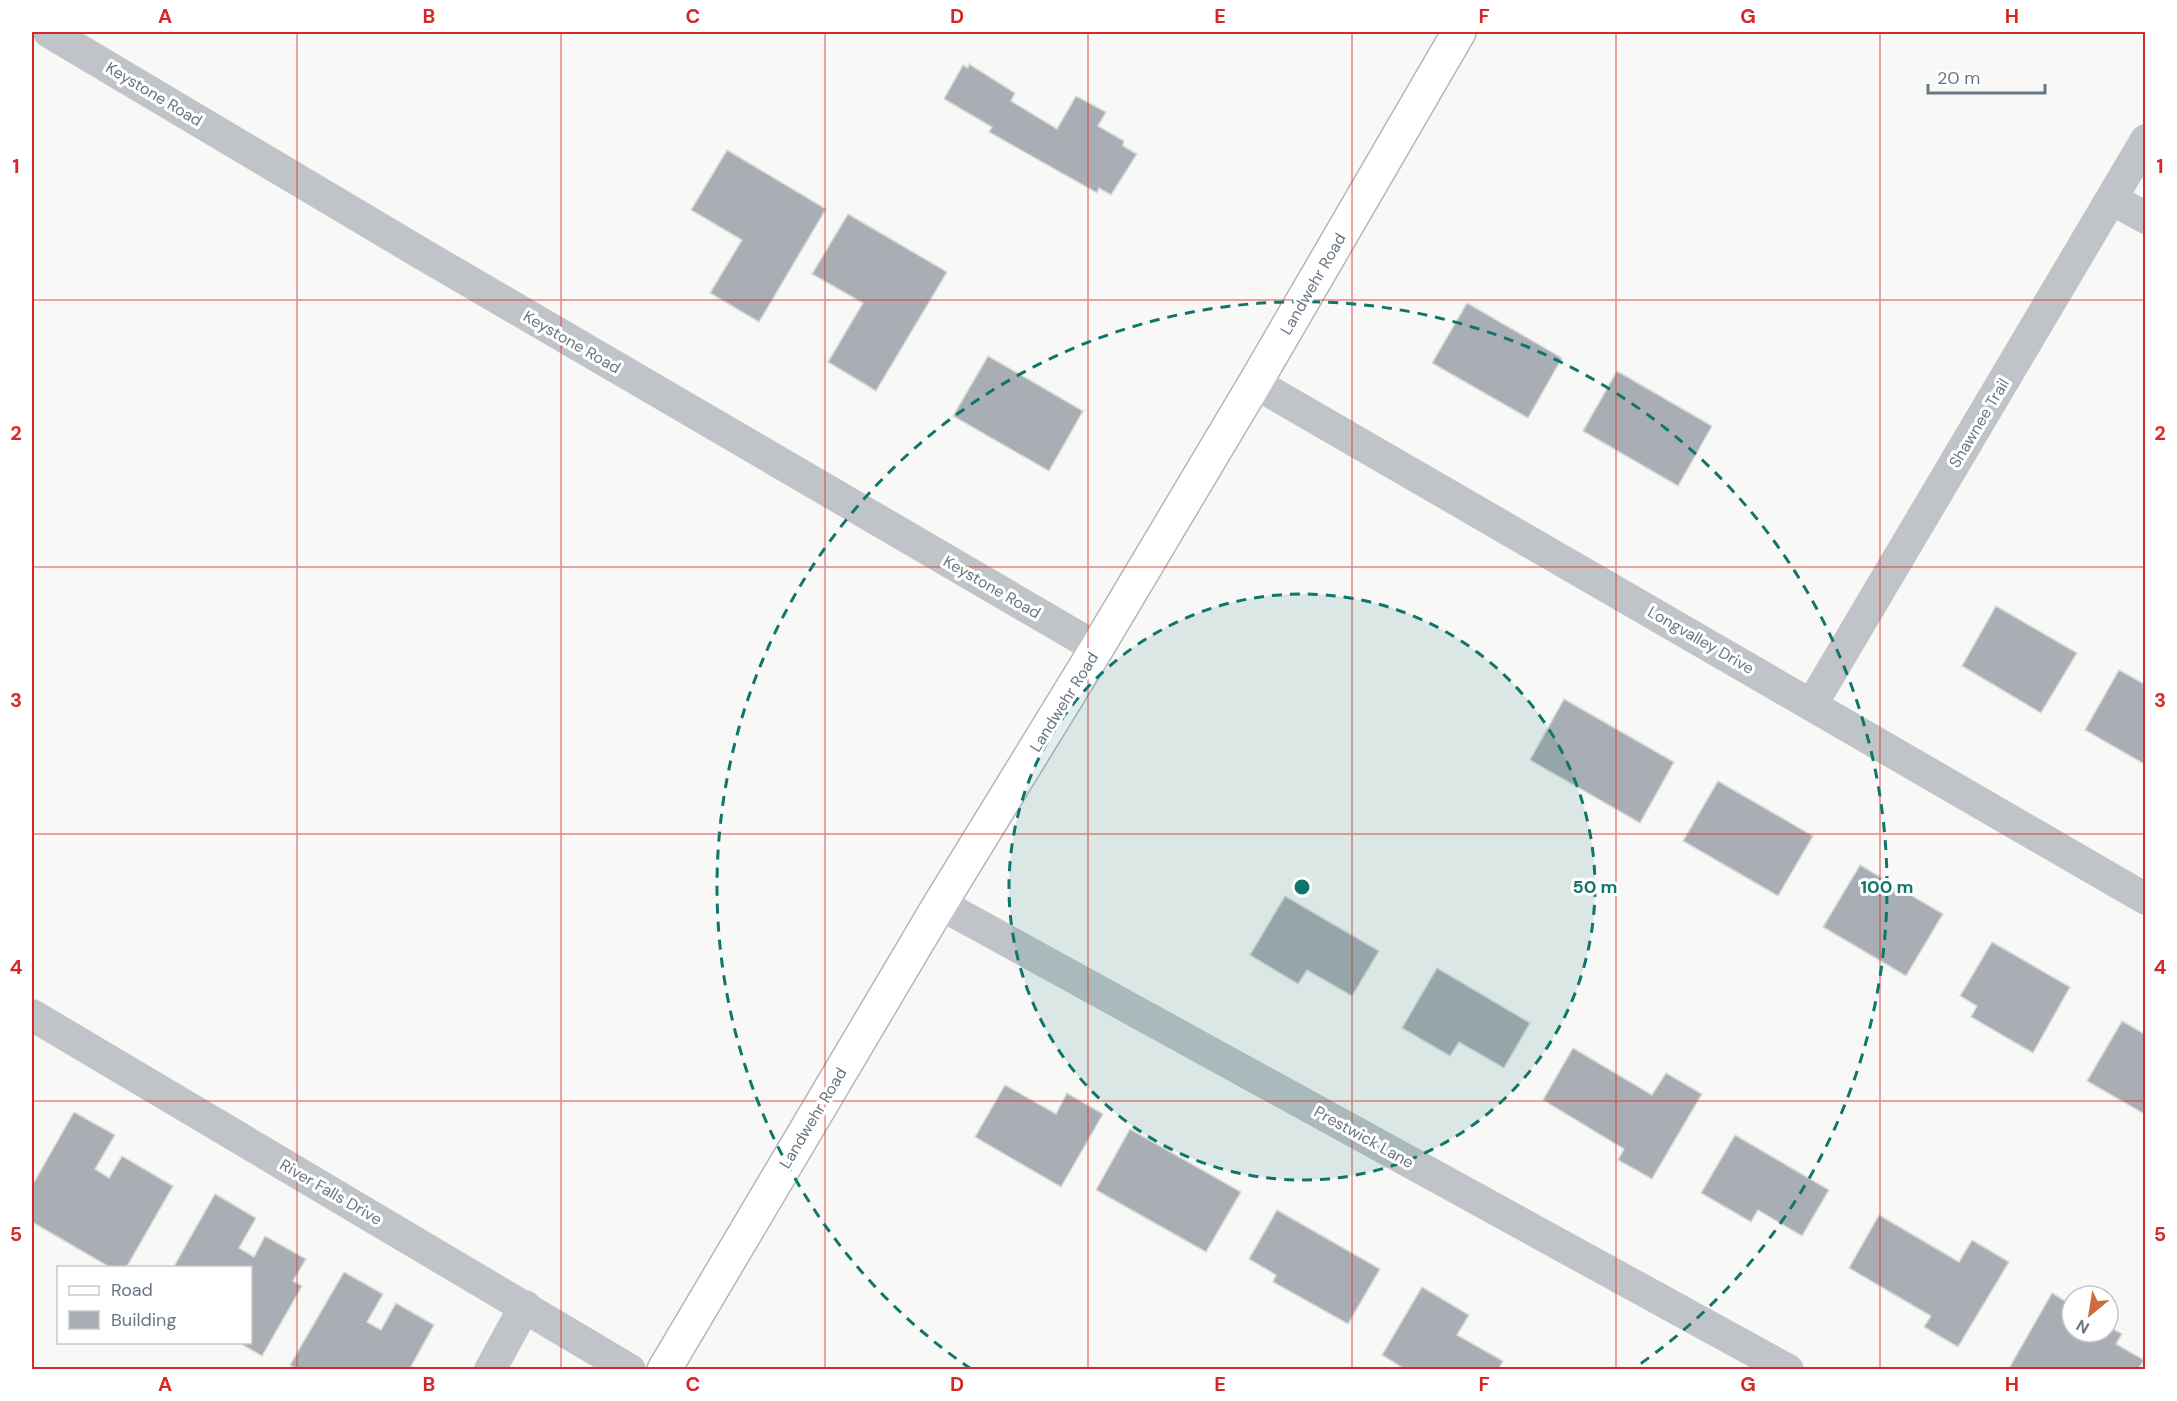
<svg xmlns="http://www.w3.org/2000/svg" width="2177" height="1401" font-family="'DM Sans',sans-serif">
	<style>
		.building { fill: #a8aeb4; stroke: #dadad8; stroke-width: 1.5 }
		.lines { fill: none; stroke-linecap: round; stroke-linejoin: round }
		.secondary-casing { stroke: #b3b7bb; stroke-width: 36 }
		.street { stroke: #c0c3c7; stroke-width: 32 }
		.secondary { stroke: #fff; stroke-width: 33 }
		.grid { fill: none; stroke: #d62828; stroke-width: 1.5; stroke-opacity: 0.55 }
		.ring { fill: none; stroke: #0f766e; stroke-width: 3; stroke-dasharray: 10 8 }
		.labels { text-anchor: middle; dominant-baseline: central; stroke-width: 6; stroke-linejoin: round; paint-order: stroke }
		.street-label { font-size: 16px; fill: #6b7683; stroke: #fff }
		.centre { fill: #0f766e; stroke: #fff; stroke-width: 3 }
		.ring-label { font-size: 18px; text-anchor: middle; font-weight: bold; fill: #0f766e; stroke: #fff; stroke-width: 6; stroke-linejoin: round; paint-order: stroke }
		.neatline { fill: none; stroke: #d62828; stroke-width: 2 }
		.grid-label { font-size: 20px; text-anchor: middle; font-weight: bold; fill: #d62828 }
	</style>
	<rect width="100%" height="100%" fill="#f8f8f6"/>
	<g class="building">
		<path d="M 969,64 L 1015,93 L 1011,101 L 1057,129 L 1076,96 L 1106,112 L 1098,126 L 1124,141 L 1123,146 L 1137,154 L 1111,195 L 1099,188 L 1097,193 L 989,132 L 992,127 L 944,99 L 963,65 L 968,68 Z"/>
		<path d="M 727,150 L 826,209 L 759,322 L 710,293 L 742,240 L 691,210 Z"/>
		<path d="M 848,214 L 947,272 L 876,391 L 828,362 L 863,303 L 812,274 Z"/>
		<path d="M 1467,303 L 1562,358 L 1528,418 L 1432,363 Z"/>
		<path d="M 988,356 L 1083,411 L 1049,471 L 953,416 Z"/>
		<path d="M 1617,371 L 1712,426 L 1678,486 L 1583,431 Z"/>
		<path d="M 1996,606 L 2077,653 L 2041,713 L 1962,666 Z"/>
		<path d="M 2119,670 L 2146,685 L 2146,765 L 2085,730 Z"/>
		<path d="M 1564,699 L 1674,762 L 1640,823 L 1530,760 Z"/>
		<path d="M 1718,781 L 1813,836 L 1778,896 L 1683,841 Z"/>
		<path d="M 1860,865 L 1943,914 L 1906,976 L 1823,927 Z"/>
		<path d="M 1285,896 L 1379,951 L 1352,996 L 1307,970 L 1298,984 L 1250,955 Z"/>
		<path d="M 1992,942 L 2070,987 L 2033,1053 L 1971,1017 L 1977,1006 L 1960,996 Z"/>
		<path d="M 1437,968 L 1530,1023 L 1504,1068 L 1459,1042 L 1450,1056 L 1402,1028 Z"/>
		<path d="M 2122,1021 L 2146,1035 L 2146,1115 L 2087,1081 Z"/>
		<path d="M 1573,1048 L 1652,1095 L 1666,1073 L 1702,1094 L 1652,1179 L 1618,1160 L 1624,1149 L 1543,1100 Z"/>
		<path d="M 1005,1085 L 1056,1114 L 1067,1093 L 1103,1114 L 1061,1187 L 975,1137 Z"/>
		<path d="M 74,1112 L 115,1135 L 95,1169 L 109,1178 L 122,1156 L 173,1186 L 126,1268 L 111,1268 L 32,1222 L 32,1186 Z"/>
		<path d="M 1130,1129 L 1241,1192 L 1206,1252 L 1096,1190 Z"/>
		<path d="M 1735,1135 L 1829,1190 L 1802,1236 L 1758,1210 L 1751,1222 L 1701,1193 Z"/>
		<path d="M 215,1194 L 256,1218 L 239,1248 L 254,1257 L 265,1236 L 306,1259 L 293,1281 L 302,1286 L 262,1356 L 238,1342 L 250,1342 L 250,1268 L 173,1268 Z"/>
		<path d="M 1277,1210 L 1380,1269 L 1348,1324 L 1273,1282 L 1276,1275 L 1249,1259 Z"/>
		<path d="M 1879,1215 L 1959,1262 L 1972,1240 L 2009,1262 L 1958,1347 L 1924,1327 L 1931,1316 L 1849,1268 Z"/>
		<path d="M 344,1272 L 383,1294 L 367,1322 L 381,1330 L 396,1303 L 434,1325 L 409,1370 L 298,1370 L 290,1365 Z"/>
		<path d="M 1422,1287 L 1469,1315 L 1457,1335 L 1503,1361 L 1498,1370 L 1406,1370 L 1382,1355 Z"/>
		<path d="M 2052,1293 L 2072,1305 L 2072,1332 L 2108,1332 L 2108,1326 L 2122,1334 L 2116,1344 L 2144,1360 L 2138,1370 L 2008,1370 Z"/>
	</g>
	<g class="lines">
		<g class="secondary-casing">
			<path id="secondary" d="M 664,1370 L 940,904 L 1097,648 L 1255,383 L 1459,32"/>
		</g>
		<g class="street">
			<path d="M 49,32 L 424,255 L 1097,648"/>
			<path d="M 2112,199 L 2146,218"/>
			<path d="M 1255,383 L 2146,899"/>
			<path d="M 1812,704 L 2146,140"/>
			<path d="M 940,904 L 1788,1370"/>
			<path d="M 32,1015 L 630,1370"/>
			<path d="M 490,1370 L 525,1306"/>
		</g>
		<use href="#secondary" class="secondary"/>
	</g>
	<path class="grid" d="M 297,32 L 297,1370M 561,32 L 561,1370M 825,32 L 825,1370M 1088,32 L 1088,1370M 1352,32 L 1352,1370M 1616,32 L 1616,1370M 1880,32 L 1880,1370M 32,300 L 2146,300M 32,567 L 2146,567M 32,834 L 2146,834M 32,1101 L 2146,1101"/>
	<circle cx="1302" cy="887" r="293" fill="#0f766e" fill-opacity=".12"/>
	<g class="ring">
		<circle cx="1302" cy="887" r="293"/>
		<path d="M971 1369A585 585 0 1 1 1633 1369"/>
	</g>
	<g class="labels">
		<g class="street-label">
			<text transform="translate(154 94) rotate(31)">Keystone Road</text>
			<text transform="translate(1313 284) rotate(-60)">Landwehr Road</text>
			<text transform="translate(572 342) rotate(30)">Keystone Road</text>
			<text transform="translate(1979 423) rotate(-59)">Shawnee Trail</text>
			<text transform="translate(992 587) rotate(30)">Keystone Road</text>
			<text transform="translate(1701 640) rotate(30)">Longvalley Drive</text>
			<text transform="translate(1064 702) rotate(-58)">Landwehr Road</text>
			<text transform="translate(813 1118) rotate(-59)">Landwehr Road</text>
			<text transform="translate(1364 1137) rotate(29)">Prestwick Lane</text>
			<text transform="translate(331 1192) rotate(30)">River Falls Drive</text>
		</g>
	</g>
	<circle cx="1302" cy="887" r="9" class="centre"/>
	<g class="ring-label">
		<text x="1595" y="893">50 m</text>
		<text x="1887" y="893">100 m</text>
	</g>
	<rect width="2177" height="1401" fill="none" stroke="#ffffff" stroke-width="66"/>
	<rect x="57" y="1266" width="195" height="78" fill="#ffffff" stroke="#c4c8cd" stroke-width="1.5"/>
	<rect x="69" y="1286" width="30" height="9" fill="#ffffff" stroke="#c4c8cd" stroke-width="1.5"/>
	<text x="111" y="1296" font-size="18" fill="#6b7683">Road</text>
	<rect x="69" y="1311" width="30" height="18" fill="#a8aeb4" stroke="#c4c8cd" stroke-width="1.5"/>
	<text x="111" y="1326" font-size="18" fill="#6b7683">Building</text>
	<g transform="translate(2090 1314) rotate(210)"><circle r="28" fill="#ffffff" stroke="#c4c8cd" stroke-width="1.5"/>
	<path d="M0-4.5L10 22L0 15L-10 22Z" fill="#ce6c40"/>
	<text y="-9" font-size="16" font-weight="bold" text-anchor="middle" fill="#6b7683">N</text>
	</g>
	<path d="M1928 84v9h117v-9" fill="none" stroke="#6b7683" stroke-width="3"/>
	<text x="1937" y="84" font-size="18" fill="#6b7683" stroke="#ffffff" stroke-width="4.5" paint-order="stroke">20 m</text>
	<rect x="33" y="33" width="2111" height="1335" class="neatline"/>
	<g class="grid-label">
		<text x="165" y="23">A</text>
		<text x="429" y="23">B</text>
		<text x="693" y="23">C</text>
		<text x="957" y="23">D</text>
		<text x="1220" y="23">E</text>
		<text x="1484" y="23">F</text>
		<text x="1748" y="23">G</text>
		<text x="2012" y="23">H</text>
		<text x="16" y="173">1</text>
		<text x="2160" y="173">1</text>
		<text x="16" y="440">2</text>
		<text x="2160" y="440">2</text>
		<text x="16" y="707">3</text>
		<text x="2160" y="707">3</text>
		<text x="16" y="974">4</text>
		<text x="2160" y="974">4</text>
		<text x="16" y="1241">5</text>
		<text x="2160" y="1241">5</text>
		<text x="165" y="1391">A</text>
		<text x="429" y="1391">B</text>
		<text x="693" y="1391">C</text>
		<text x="957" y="1391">D</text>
		<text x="1220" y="1391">E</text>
		<text x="1484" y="1391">F</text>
		<text x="1748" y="1391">G</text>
		<text x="2012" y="1391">H</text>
	</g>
</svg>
